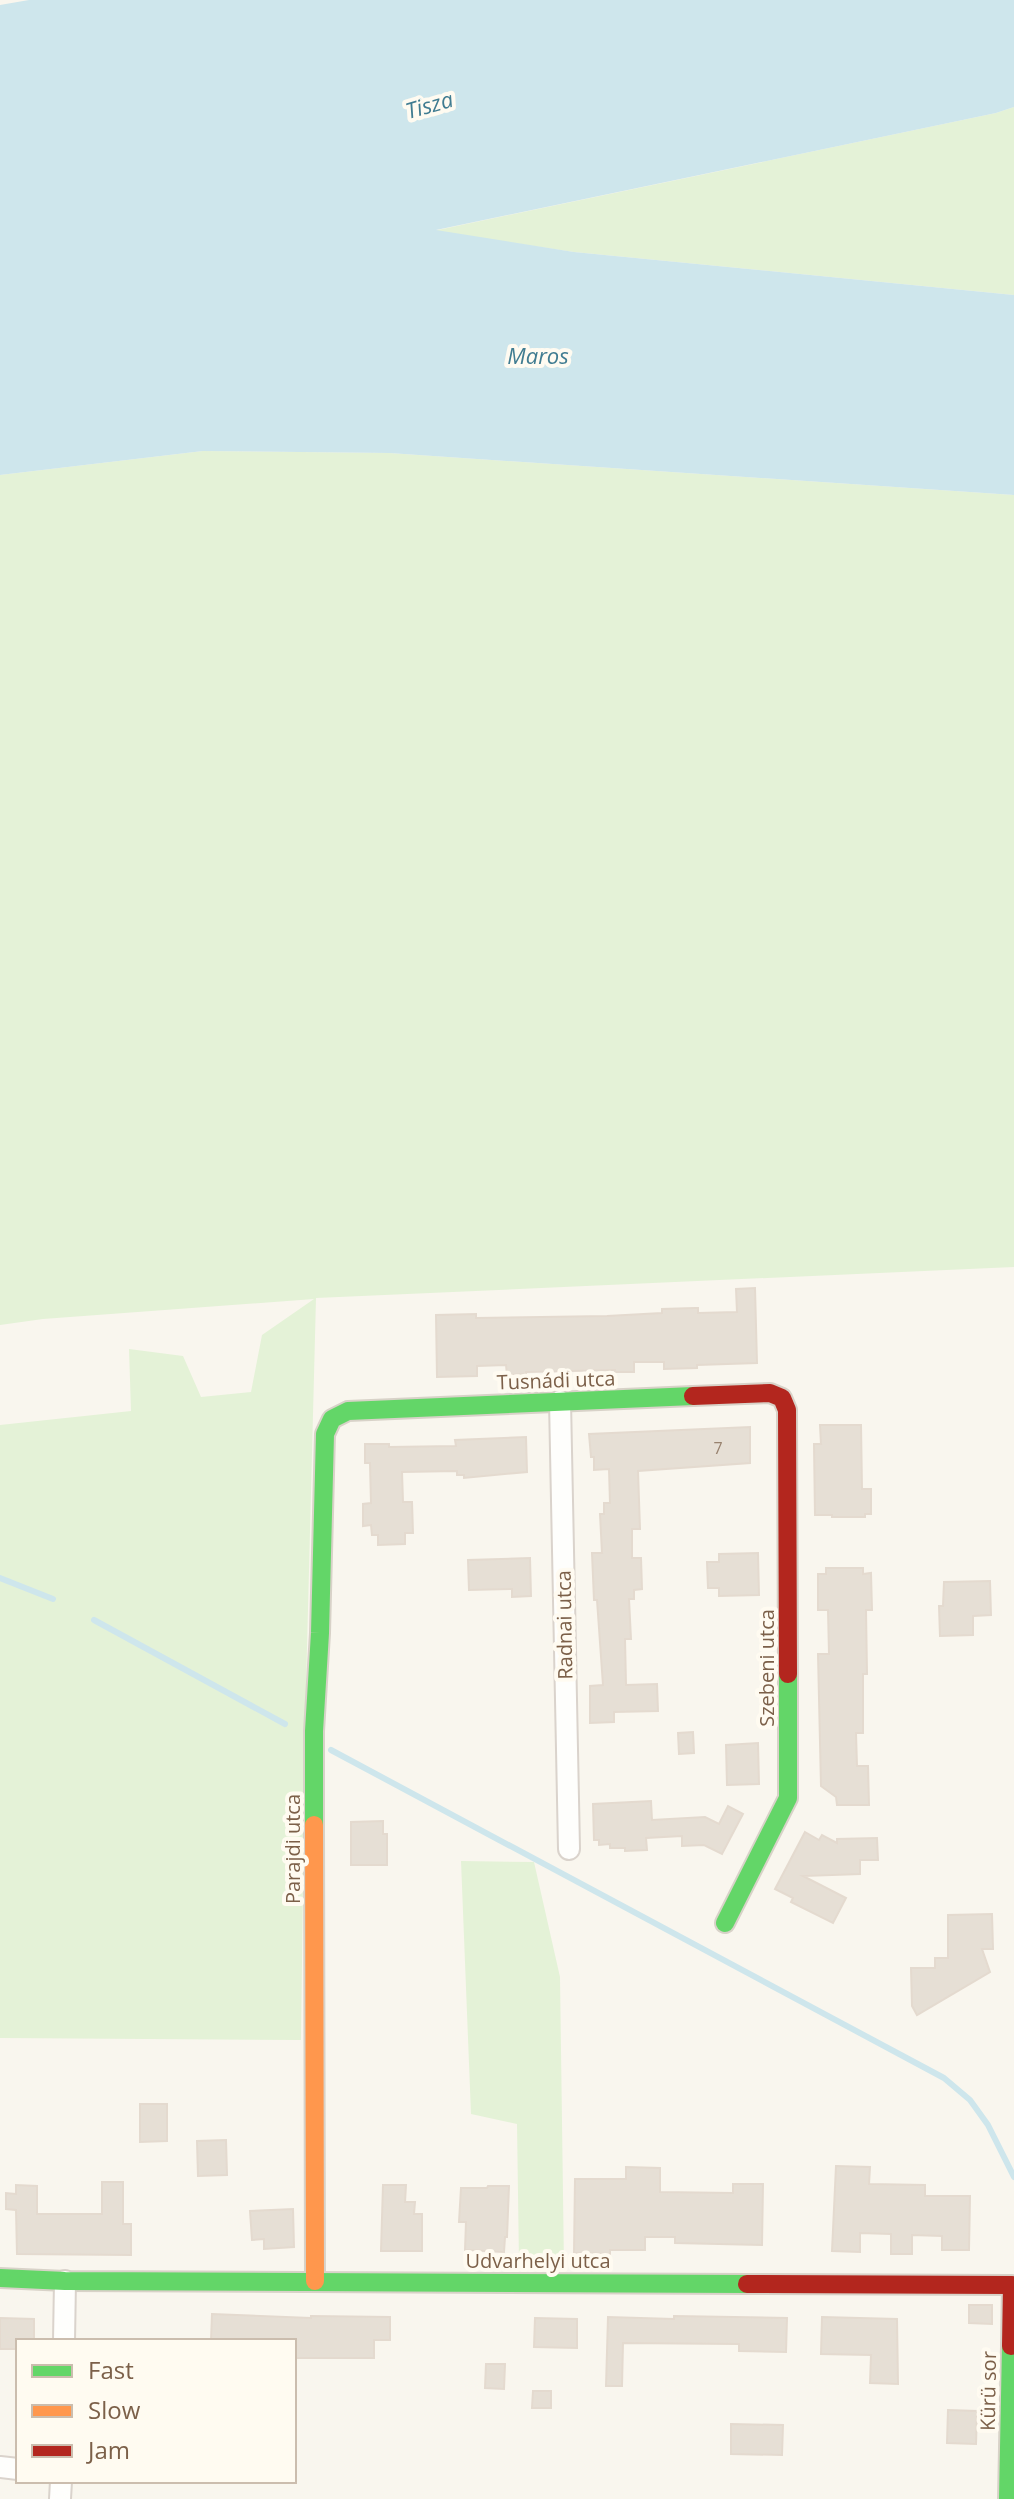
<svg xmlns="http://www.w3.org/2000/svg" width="1014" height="2499" font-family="'Open Sans',sans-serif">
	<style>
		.green { fill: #e4f2d7 }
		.water { fill: #cee6ec }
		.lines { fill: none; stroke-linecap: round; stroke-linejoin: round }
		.stream { stroke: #cee6ec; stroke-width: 6 }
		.building { fill: #e6dfd5; stroke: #e4dacf; stroke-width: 2 }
		.street-casing { stroke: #dad3cc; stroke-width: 24 }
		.fast-casing { stroke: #d8d2c8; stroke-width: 22 }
		.slow-casing { stroke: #d8d2c8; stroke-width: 22 }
		.jam-casing { stroke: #d8d2c8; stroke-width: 22 }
		.street { stroke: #fefefc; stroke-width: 20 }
		.fast { stroke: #63d668; stroke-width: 18 }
		.slow { stroke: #ff974d; stroke-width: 18 }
		.jam { stroke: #b3261e; stroke-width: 18 }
		.labels { text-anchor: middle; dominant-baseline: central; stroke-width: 8; stroke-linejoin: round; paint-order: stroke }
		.number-label { font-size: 16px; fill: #98826e }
		.street-label { font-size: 20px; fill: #7c6049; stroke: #fffbf1 }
		.water-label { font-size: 22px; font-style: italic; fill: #407c91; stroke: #fffbf1 }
	</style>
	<rect width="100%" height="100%" fill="#f9f6ee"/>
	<g class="green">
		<path d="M 1014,107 L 1014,295 L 574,252 L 433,231 L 996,113 Z"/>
		<path d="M 203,451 L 389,453 L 1014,495 L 1014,1267 L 316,1298 L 305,1726 L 301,2040 L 0,2038 L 0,1425 L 131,1411 L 129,1349 L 183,1356 L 201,1397 L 251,1392 L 262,1335 L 314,1299 L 43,1319 L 0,1325 L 0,475 Z"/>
		<path d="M 461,1861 L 534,1862 L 560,1977 L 564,2266 L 519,2263 L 517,2124 L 471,2114 Z"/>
	</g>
	<path class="water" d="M 29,0 L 1014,0 L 1014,107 L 996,113 L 436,230 L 574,252 L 1014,295 L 1014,495 L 389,453 L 203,451 L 0,475 L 0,5 Z"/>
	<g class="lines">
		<g class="stream">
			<path d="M 0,1578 L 53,1599"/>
			<path d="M 94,1620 L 285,1724"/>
			<path d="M 331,1750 L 944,2078 L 970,2100 L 988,2125 L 1014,2177"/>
		</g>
	</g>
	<g class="building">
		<path d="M 755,1288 L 757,1363 L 697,1365 L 697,1368 L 664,1369 L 664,1362 L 634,1362 L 634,1372 L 615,1372 L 615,1370 L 526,1372 L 526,1374 L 507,1375 L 506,1365 L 477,1366 L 477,1376 L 437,1377 L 436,1315 L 476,1314 L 476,1318 L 607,1316 L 662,1313 L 662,1309 L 695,1308 L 698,1308 L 698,1313 L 737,1312 L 736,1289 Z"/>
		<path d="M 820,1425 L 861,1425 L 862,1489 L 871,1489 L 871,1514 L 865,1514 L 865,1517 L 832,1517 L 832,1515 L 815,1515 L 814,1444 L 821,1444 Z"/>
		<path d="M 750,1427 L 750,1463 L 638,1471 L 640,1529 L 632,1529 L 632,1558 L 641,1558 L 642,1589 L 634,1590 L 634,1599 L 629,1599 L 631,1639 L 625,1639 L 626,1685 L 657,1684 L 658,1711 L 614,1712 L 614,1722 L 590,1723 L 590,1686 L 603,1685 L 597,1600 L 594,1600 L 592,1553 L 602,1553 L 600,1514 L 604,1514 L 604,1503 L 610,1503 L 609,1469 L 594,1470 L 594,1457 L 591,1457 L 589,1434 Z"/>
		<path d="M 526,1437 L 527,1472 L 464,1478 L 464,1475 L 457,1475 L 457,1471 L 402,1472 L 403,1502 L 412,1502 L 413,1533 L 405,1533 L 405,1544 L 378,1545 L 378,1535 L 372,1535 L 371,1525 L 363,1526 L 363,1504 L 371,1503 L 370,1463 L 365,1463 L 365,1444 L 389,1444 L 389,1447 L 456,1446 L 455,1440 Z"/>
		<path d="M 758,1553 L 759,1595 L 719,1596 L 719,1588 L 708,1588 L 707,1562 L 719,1562 L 719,1554 Z"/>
		<path d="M 530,1558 L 531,1596 L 512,1597 L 512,1589 L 469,1590 L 468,1560 Z"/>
		<path d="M 826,1568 L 863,1568 L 863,1574 L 871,1573 L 872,1610 L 866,1610 L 867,1674 L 863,1674 L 863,1733 L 856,1733 L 857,1766 L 868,1766 L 869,1805 L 837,1805 L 836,1797 L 821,1786 L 818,1654 L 829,1654 L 828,1610 L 818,1610 L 818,1574 L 826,1574 Z"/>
		<path d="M 990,1581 L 991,1615 L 973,1616 L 973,1635 L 940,1636 L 939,1606 L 943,1606 L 944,1582 Z"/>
		<path d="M 693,1732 L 694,1753 L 679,1754 L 678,1733 Z"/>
		<path d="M 758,1743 L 759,1784 L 727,1785 L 726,1745 Z"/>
		<path d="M 651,1801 L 652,1820 L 705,1817 L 719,1824 L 728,1806 L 743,1814 L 722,1854 L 704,1845 L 682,1846 L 682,1836 L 646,1838 L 647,1850 L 625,1851 L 625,1848 L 610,1848 L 610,1844 L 599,1845 L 599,1840 L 594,1840 L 593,1804 Z"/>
		<path d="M 383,1821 L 383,1834 L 387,1834 L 387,1865 L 351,1865 L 351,1822 Z"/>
		<path d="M 805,1832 L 819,1840 L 822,1835 L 837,1843 L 837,1839 L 877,1838 L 878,1860 L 860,1860 L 860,1874 L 803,1876 L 846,1898 L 833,1923 L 791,1902 L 793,1898 L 775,1889 Z"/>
		<path d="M 992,1914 L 993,1949 L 982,1949 L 990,1972 L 917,2015 L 912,2006 L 911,1968 L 935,1968 L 935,1958 L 948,1958 L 948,1915 Z"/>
		<path d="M 140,2104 L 167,2104 L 167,2141 L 140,2142 Z"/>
		<path d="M 226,2140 L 227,2175 L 198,2176 L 197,2141 Z"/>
		<path d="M 836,2166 L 870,2167 L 869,2184 L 925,2185 L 925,2196 L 970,2196 L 969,2250 L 942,2250 L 942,2236 L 912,2235 L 912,2254 L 891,2254 L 891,2234 L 860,2233 L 860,2252 L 832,2251 Z"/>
		<path d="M 626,2167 L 660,2168 L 660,2192 L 733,2193 L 733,2184 L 763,2184 L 762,2245 L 675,2243 L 675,2237 L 645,2237 L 645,2250 L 610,2250 L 610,2254 L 574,2253 L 575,2179 L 626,2179 Z"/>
		<path d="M 102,2182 L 123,2182 L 123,2224 L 131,2224 L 131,2255 L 17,2254 L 16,2210 L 6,2209 L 6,2193 L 16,2194 L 16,2185 L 37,2186 L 37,2214 L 102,2214 Z"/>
		<path d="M 383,2185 L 406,2185 L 405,2202 L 415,2202 L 414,2214 L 422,2214 L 422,2251 L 381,2251 Z"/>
		<path d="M 488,2186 L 509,2186 L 507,2237 L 505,2237 L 504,2252 L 465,2250 L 466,2222 L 459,2222 L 461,2188 L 487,2188 Z"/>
		<path d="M 293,2209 L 294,2247 L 264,2249 L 264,2239 L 252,2240 L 250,2211 Z"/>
		<path d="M 969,2305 L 992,2305 L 992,2324 L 969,2323 Z"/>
		<path d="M 212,2314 L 311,2318 L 311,2316 L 390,2317 L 390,2340 L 374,2340 L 374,2358 L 294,2358 L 294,2341 L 211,2341 Z"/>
		<path d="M 674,2316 L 787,2318 L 786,2352 L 739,2351 L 739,2344 L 623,2343 L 622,2386 L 606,2386 L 608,2317 L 674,2319 Z"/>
		<path d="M 822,2317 L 897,2319 L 898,2384 L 870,2383 L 871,2355 L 821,2354 Z"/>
		<path d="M 0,2318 L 34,2319 L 34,2341 L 18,2341 L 18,2349 L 0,2349 Z"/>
		<path d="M 535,2318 L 577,2319 L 577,2348 L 534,2347 Z"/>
		<path d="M 486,2364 L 505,2364 L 504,2389 L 485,2388 Z"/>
		<path d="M 533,2391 L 551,2391 L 551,2408 L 532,2408 Z"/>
		<path d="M 948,2410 L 977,2411 L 976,2444 L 947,2443 Z"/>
		<path d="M 731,2424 L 783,2425 L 782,2455 L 731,2454 Z"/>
	</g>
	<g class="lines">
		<g class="street-casing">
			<g id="street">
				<path d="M 560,1401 L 569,1849"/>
				<path d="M 64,2341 L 65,2281"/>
				<path d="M 0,2467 L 18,2469"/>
				<path d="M 60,2499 L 61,2481"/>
			</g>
		</g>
		<g class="fast-casing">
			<g id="fast">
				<path d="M 314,1825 L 314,1731 L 320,1633 L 325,1434 L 332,1419 L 348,1411 L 693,1396"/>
				<path d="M 725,1923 L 788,1798 L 788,1674"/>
				<path d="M 0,2278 L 65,2281 L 747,2284"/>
				<path d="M 1008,2499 L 1011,2346"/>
			</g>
		</g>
		<g class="slow-casing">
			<path id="slow" d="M 314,1825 L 315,2281"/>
		</g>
		<g class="jam-casing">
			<g id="jam">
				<path d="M 693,1396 L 770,1393 L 782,1398 L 787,1410 L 788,1674"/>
				<path d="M 747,2284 L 1012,2285 L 1011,2346"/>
			</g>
		</g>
		<use href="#street" class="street"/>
		<use href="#fast" class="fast"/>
		<use href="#slow" class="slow"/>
		<use href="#jam" class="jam"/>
	</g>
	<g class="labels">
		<g class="number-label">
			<text x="718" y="1448">7</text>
		</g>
		<g class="street-label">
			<text transform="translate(556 1380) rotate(-2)">Tusnádi utca</text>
			<text transform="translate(564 1625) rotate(-91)">Radnai utca</text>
			<text transform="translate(766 1668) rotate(-90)">Szebeni utca</text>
			<text transform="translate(292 1849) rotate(-90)">Parajdi utca</text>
			<text x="538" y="2260">Udvarhelyi utca</text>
			<text transform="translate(988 2391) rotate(-89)">Kürü sor</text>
		</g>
		<g class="water-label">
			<text transform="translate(429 104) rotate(-16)">Tisza</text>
			<text x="538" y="355">Maros</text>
		</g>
	</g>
	<rect x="16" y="2339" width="280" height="144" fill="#fffbf1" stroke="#cbbdae" stroke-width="2"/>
	<rect x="32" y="2365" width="40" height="12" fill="#63d668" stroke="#cbbdae" stroke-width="2"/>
	<text x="88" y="2379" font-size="24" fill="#7c6049">Fast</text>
	<rect x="32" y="2405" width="40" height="12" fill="#ff974d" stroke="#cbbdae" stroke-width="2"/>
	<text x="88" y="2419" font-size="24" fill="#7c6049">Slow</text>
	<rect x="32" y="2445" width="40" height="12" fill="#b3261e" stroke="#cbbdae" stroke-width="2"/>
	<text x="88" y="2459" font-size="24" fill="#7c6049">Jam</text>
</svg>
